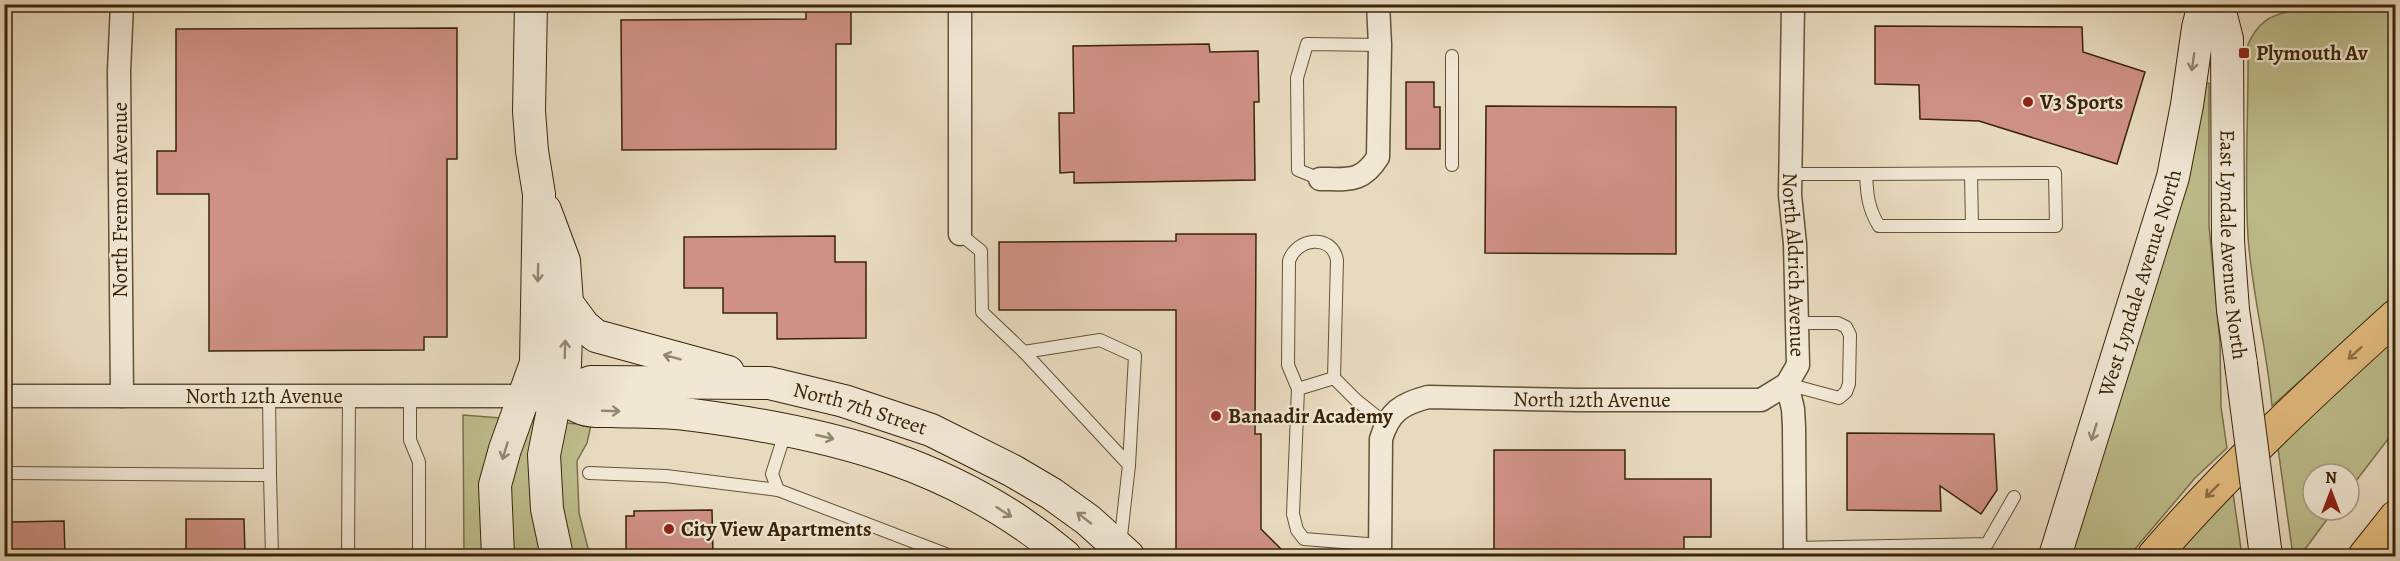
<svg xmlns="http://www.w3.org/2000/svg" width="2400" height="561" font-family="Alegreya,serif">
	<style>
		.green { fill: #bebd8c; stroke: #7c7049; stroke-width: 1.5 }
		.building { fill: #cf9186; stroke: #3a2406; stroke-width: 1.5 }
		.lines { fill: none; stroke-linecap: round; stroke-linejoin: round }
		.lane-casing { stroke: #665234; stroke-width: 14 }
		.street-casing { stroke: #665234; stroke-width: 25 }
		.secondary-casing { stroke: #3a2406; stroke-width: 34 }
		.highway-casing { stroke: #3a2406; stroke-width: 35 }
		.lane { stroke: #f0e7d5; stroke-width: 12 }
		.street { stroke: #f0e7d5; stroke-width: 22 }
		.secondary { stroke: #f0e7d5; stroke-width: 32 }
		.highway { stroke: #e4bd80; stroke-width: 33 }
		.secondary-bridge-casing { stroke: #3a2406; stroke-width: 34; stroke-linecap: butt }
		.secondary-bridge { stroke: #f0e7d5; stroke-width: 32 }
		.oneway { stroke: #95866e }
		.oneway2 { stroke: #8f7043 }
		.poi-dot { fill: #8f2418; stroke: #f0e7d5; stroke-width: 2 }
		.labels { text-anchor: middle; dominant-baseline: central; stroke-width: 4.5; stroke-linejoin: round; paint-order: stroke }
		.poi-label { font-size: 21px; font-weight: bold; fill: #3a2406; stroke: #f0e7d5; text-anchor: start }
		.street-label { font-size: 21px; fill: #3a2406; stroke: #f0e7d5 }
	</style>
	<rect width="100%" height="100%" fill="#e8dabf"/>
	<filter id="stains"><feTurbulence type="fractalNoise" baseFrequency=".00333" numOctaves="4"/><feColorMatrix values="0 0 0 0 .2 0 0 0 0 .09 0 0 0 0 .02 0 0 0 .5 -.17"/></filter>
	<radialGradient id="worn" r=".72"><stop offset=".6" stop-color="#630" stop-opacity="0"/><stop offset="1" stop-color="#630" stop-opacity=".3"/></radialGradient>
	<g class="green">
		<path d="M 2395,10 L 2395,296 L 2272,406 C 2267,349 2252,294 2248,237 C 2244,173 2249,108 2248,44 C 2258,23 2269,15 2292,11 Z"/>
		<path d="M 2209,83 L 2209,226 L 2220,343 L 2221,407 L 2227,448 L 2195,478 L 2129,556 L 2067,556 L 2202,84 Z"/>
		<path d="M 2395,330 L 2395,430 L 2349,490 L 2349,474 L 2313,474 L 2313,510 L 2334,510 L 2300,556 L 2293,556 L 2277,441 Z"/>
		<path d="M 463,415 L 591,425 L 587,443 L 577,461 L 579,513 L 590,556 L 464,556 Z"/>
		<path d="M 2232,486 L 2242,556 L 2166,556 Z"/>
	</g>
	<g class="building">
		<path d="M 830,4 L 851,4 L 851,44 L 836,44 L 836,149 L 622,150 L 621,20 L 806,19 L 806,10 L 830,10 Z"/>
		<path d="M 1875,26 L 2082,27 L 2083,52 L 2145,72 L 2117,164 L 1979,121 L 1920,119 L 1919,85 L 1875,84 Z"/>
		<path d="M 457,28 L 457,159 L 447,159 L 447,337 L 424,337 L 424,350 L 209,351 L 209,194 L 157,194 L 157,151 L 176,151 L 176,29 Z"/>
		<path d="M 1209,44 L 1210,52 L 1258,51 L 1259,102 L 1254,102 L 1255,180 L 1074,183 L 1074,172 L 1060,173 L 1059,113 L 1074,113 L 1073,46 Z"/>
		<path d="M 1406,82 L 1434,82 L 1434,107 L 1440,107 L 1440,149 L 1406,149 Z"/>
		<path d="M 1486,106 L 1676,107 L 1676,254 L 1485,253 Z"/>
		<path d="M 1176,234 L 1256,234 L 1255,434 L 1261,434 L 1261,529 L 1288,556 L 1176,556 L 1176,310 L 999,310 L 999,242 L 1176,241 Z"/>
		<path d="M 835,236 L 835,262 L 866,262 L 866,338 L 777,339 L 777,313 L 723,313 L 723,288 L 684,288 L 684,237 Z"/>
		<path d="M 1847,433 L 1994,434 L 1997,490 L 1981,514 L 1940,486 L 1941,511 L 1847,510 Z"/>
		<path d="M 1494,450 L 1625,450 L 1625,479 L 1711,479 L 1711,537 L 1684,537 L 1684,556 L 1494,556 Z"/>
		<path d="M 712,510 L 713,556 L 626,556 L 626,516 L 634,516 L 634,511 Z"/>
		<path d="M 186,519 L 244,519 L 245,556 L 186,556 Z"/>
		<path d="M 64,521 L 65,556 L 10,556 L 10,522 Z"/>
	</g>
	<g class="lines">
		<g class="lane-casing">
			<g id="lane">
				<path d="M 1452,56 L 1452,165"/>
				<path d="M 1791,174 L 1866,174 C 1867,195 1868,208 1879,226 L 2056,226 L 2055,173 L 1866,174"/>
				<path d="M 1971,174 L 1972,226"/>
				<path d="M 1320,179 L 1298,170 L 1297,78 L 1307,44 L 1380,45"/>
				<path d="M 960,234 L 981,251 L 982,312 L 1024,352 L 1129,465 L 1120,545"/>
				<path d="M 1024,352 L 1100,340 L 1135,356 L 1129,465"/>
				<path d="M 1787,384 L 1839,398 L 1846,392 L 1849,384 L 1850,335 L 1846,327 L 1838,323 L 1796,323"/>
				<path d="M 1298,389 L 1288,365 L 1289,261 C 1296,238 1332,233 1337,260 L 1334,378"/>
				<path d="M 269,396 L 270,475"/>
				<path d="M 410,396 L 410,440 L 419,462 L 419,556"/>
				<path d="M 786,430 L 772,474 L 778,490 L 951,556"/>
				<path d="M 4,473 L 270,475 L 272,556"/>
				<path d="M 589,473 L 666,476 L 778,490"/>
				<path d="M 1380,545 L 1304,539 L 1297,530 L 1293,514 L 1298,389 L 1334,378 L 1356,400 L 1386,424"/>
				<path d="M 1794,548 L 1987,544 L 2014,497"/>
				<path d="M 348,556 L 349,396"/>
			</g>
		</g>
		<g class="street-casing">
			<g id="street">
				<path id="s1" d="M 1793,4 L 1790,195 L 1795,244 L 1798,365 L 1787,384 L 1793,409 L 1794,427 L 1795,556"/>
				<path d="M 1320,179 C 1348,179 1362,183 1378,157 L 1380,45 L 1378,4"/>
				<path d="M 960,234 L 960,4"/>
				<path id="s2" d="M 4,396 L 524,396"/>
				<path d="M 122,396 L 119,71 L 122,4"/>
				<path id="s3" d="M 1380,556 L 1381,439 C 1389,412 1401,404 1428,397 L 1578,400 L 1761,400 L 1787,384"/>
			</g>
		</g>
		<g class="secondary-casing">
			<g id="secondary">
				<path id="s4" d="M 2218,4 L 2227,39 L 2228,241 L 2233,310 L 2241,364"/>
				<path d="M 545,210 L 564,261 L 567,303 L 565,365 L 556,395 L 544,455 L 547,509 L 557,556"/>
				<path d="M 567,303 L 584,326 L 596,336 L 728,372"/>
				<path d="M 556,395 C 565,399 575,406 584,409 C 592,412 603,411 612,411 C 639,412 666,411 693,415 C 832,433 956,464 1065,556"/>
				<path id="s5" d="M 524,396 L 556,395 L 591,382 L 769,383 L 844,401 L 931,430 L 1013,471 L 1052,494 L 1088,520 L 1128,556"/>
				<path d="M 498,556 L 495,485 L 505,449 L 536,363 L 539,194 L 532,151 L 529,111 L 531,4"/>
				<path id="s6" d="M 2055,556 L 2173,177 L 2187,105 L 2198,28 L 2204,4"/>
			</g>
		</g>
		<g class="highway-casing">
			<g id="highway">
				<path d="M 2154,556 C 2228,470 2311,393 2396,316"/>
				<path d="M 2365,556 L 2396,517"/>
			</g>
		</g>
		<use href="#lane" class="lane"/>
		<use href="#street" class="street"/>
		<use href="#secondary" class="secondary"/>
		<use href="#highway" class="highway"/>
		<g class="secondary-bridge-casing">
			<path id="secondary-bridge" d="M 2241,364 L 2266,556"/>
		</g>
		<use href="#secondary-bridge" class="secondary-bridge"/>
	</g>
	<defs><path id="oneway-shaft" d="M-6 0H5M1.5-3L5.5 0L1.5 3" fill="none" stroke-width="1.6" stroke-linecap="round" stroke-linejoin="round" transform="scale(1.5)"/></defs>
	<g class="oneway">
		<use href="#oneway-shaft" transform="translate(2193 62) rotate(98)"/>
		<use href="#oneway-shaft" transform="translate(538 273) rotate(91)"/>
		<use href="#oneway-shaft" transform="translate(565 349) rotate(-88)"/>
		<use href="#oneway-shaft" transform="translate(672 357) rotate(-165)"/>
		<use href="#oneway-shaft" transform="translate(611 411) rotate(2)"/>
		<use href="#oneway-shaft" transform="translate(2094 432) rotate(107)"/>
		<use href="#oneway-shaft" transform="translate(825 437) rotate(13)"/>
		<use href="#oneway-shaft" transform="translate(505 451) rotate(107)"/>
		<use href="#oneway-shaft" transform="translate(1004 512) rotate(33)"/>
		<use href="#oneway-shaft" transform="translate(1084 518) rotate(-142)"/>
	</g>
	<g class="oneway2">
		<use href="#oneway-shaft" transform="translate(2355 353) rotate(138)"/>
		<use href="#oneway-shaft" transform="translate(2212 491) rotate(135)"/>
	</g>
	<g class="poi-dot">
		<rect x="2238" y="47" width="12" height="12" rx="3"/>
		<circle cx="2028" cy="102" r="6"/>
		<circle cx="1216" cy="416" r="6"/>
		<circle cx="669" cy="529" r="6"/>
	</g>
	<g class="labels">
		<g class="poi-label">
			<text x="2256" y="53">Plymouth Av</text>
			<text x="2040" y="102">V3 Sports</text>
			<text x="1228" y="416">Banaadir Academy</text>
			<text x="681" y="529">City View Apartments</text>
		</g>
		<g class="street-label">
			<text transform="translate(120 200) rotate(-90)">North Fremont Avenue</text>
			<text stroke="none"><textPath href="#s4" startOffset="242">East Lyndale Avenue North</textPath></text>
			<text stroke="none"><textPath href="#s1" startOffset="261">North Aldrich Avenue</textPath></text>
			<text stroke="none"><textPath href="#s6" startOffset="286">West Lyndale Avenue North</textPath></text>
			<text stroke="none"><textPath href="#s2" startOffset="260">North 12th Avenue</textPath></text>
			<text stroke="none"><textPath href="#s3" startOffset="348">North 12th Avenue</textPath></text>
			<text stroke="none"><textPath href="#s5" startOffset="342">North 7th Street</textPath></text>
		</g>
	</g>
	<rect width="2400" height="561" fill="none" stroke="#e8dabf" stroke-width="24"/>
	<rect x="6" y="6" width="2388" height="549" fill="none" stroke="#3a2406" stroke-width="3"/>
	<rect x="12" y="12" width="2376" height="537" fill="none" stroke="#3a2406" stroke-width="1.5"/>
	<g transform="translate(2331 492)"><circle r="28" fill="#f0e7d5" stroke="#a79982" stroke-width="1.5"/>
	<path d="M0-4.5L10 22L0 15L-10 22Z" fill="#8f2418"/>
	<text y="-9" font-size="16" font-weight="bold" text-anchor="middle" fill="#3a2406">N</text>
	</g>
	<rect width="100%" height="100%" filter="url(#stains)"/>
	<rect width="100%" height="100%" fill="url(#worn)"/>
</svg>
